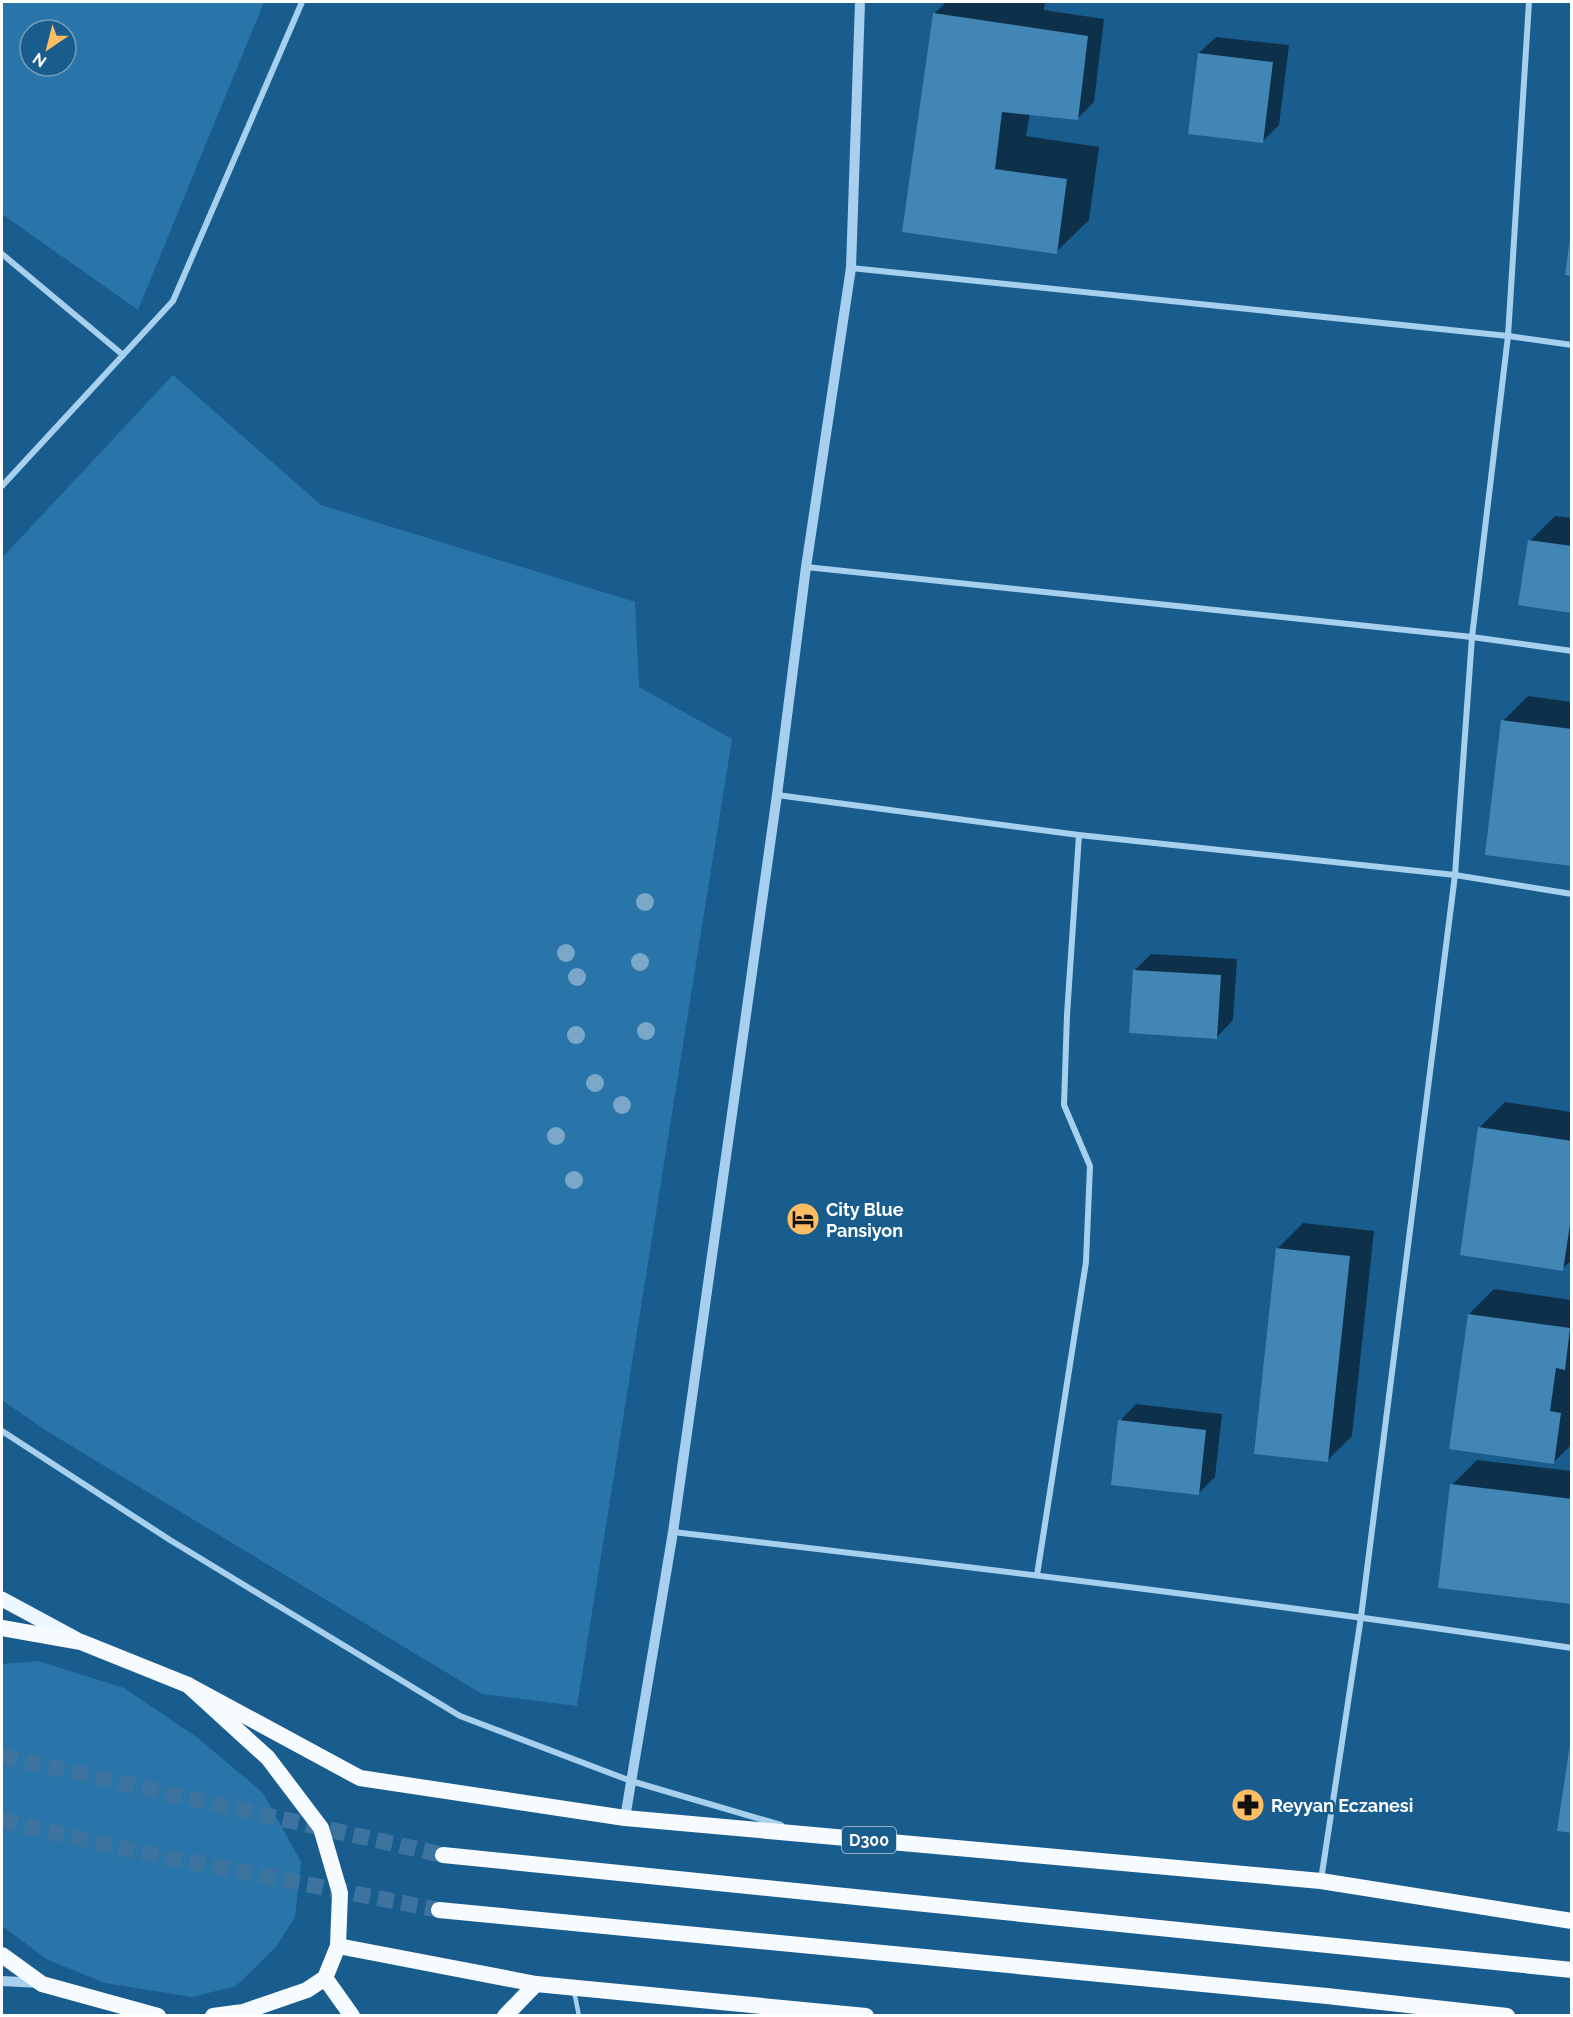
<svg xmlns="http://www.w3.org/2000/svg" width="1573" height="2017" font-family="Raleway,sans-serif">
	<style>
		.green { fill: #2975aa; fill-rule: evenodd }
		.shadow { fill: #0007 }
		.building { fill: #4286b6 }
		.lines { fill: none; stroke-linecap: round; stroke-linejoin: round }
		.trunk-tunnel { stroke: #3c749f; stroke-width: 16; stroke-dasharray: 16 8; stroke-linecap: butt }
		.service { stroke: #a6d0ee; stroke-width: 4.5 }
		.minor { stroke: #a6d0ee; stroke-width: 6 }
		.tertiary { stroke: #a6d0ee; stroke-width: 10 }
		.primary { stroke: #edf7ff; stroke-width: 15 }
		.trunk { stroke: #f6fbff; stroke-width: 16 }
		.tree { fill: #7ba8c9 }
		.labels { text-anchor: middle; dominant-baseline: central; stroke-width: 5; stroke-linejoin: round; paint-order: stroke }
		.shield { fill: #195c8e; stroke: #bacedd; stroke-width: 1.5 }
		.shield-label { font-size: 16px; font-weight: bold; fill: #fff }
		.poi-label { font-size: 18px; font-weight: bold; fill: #fff; stroke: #195c8e; text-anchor: start }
	</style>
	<rect width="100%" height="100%" fill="#195c8e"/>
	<g class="green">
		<path d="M 2,2 L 264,2 L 138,310 L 2,214 ZM 30,30 L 66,30 L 66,66 L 30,66 Z"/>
		<path d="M 173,375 L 321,505 L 635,602 L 639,687 L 732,739 L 577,1706 L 482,1694 L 45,1430 L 2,1400 L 2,558 Z"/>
		<path d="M 38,1661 L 124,1688 L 198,1738 L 263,1793 L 301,1862 L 295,1917 L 276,1947 L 236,1986 L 192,1997 L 105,1983 L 48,1960 L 2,1926 L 2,1664 Z"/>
	</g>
	<g class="shadow">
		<path d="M 946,2 L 1045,2 L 1044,10 L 1104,19 L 1094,102 L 1077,119 L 1030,113 L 1026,136 L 1099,147 L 1089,220 L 1056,252 L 904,231 L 934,14 Z"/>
		<path d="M 1216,37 L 1289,45 L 1279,125 L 1262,142 L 1199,53 Z"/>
		<path d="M 1555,516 L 1572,518 L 1572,611 L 1530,541 Z"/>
		<path d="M 1528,696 L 1572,702 L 1572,864 L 1503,721 Z"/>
		<path d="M 1151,954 L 1237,959 L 1233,1020 L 1217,1037 L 1135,970 Z"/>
		<path d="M 1505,1102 L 1572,1112 L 1572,1260 L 1562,1269 L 1480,1127 Z"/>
		<path d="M 1303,1223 L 1374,1231 L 1352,1436 L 1327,1461 L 1278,1248 Z"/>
		<path d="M 1494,1289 L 1572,1300 L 1572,1444 L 1554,1462 L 1469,1314 Z"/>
		<path d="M 1136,1404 L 1222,1414 L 1215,1477 L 1198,1494 L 1120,1421 Z"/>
		<path d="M 1477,1460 L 1572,1471 L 1572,1602 L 1452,1485 Z"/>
	</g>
	<g class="building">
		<path d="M 933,13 L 1088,36 L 1078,120 L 1002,112 L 995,169 L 1067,179 L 1057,254 L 902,232 Z"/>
		<path d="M 1198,53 L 1273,62 L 1263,143 L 1188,134 Z"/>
		<path d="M 1570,239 L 1572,239 L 1572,276 L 1565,275 Z"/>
		<path d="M 1528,540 L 1572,546 L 1572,613 L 1518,605 Z"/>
		<path d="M 1501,720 L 1572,729 L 1572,866 L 1485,855 Z"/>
		<path d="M 1133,970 L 1221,975 L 1217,1039 L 1129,1033 Z"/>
		<path d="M 1478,1127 L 1572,1141 L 1572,1211 L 1563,1271 L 1460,1255 Z"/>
		<path d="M 1276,1248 L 1350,1256 L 1328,1462 L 1254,1454 Z"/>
		<path d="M 1468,1314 L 1570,1328 L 1565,1370 L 1556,1368 L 1550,1411 L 1561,1413 L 1554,1464 L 1449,1449 Z"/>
		<path d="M 1118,1420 L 1206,1430 L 1199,1495 L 1111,1485 Z"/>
		<path d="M 1450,1484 L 1572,1499 L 1572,1604 L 1438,1588 Z"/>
		<path d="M 1570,1744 L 1572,1744 L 1572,1833 L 1557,1831 Z"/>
	</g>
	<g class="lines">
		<g class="trunk-tunnel">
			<path d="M 2,1756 L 443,1855"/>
			<path d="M 2,1820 L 116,1847 L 439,1910"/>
		</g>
		<path class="service" d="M 574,1991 L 579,2016"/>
		<g class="minor">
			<path d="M 2,254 L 123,355"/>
			<path d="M 851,268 L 1508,336 L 1572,345"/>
			<path d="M 2,486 L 173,301 L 302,2"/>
			<path d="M 806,567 L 1472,637 L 1572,651"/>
			<path d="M 777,795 L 1079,835 L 1455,875 L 1572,894"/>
			<path d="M 2,1431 L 170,1540 L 460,1716 L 631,1781 L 781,1825"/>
			<path d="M 673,1532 C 973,1567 1273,1603 1572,1648"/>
			<path d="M 1037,1575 L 1086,1262 L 1090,1166 L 1064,1105 L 1067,1015 L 1079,835"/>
			<path d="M 1321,1880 L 1361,1617 L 1455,875 L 1472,637 L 1508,336 L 1529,2"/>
		</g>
		<g class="tertiary">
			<path d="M 625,1818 L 673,1532 L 777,795 L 806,567 L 851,268 L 860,2"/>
			<path d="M 2,1981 L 40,1983"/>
		</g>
		<path class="primary" d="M 2,1599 L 76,1639"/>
		<g class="trunk">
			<path d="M 2,1628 L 81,1642 L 188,1685 L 268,1758 L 321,1828 L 340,1893 L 338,1946 L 325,1978 L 307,1990 L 243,2012 L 213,2016"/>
			<path d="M 188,1685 L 360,1778 L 625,1818 L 1321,1881 L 1572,1921"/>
			<path d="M 443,1855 L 1572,1970"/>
			<path d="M 439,1910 L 1327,1996 L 1507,2016"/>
			<path d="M 338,1946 L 536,1984 L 866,2016"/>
			<path d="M 2,1955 L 42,1984 L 158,2016"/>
			<path d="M 325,1978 L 352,2016"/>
			<path d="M 505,2016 L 536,1984"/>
		</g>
	</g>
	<g class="tree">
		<circle cx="645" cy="902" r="9"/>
		<circle cx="566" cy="953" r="9"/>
		<circle cx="640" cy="962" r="9"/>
		<circle cx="577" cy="977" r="9"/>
		<circle cx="646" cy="1031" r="9"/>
		<circle cx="576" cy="1035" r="9"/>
		<circle cx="595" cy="1083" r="9"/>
		<circle cx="622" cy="1105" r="9"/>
		<circle cx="556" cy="1136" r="9"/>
		<circle cx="574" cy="1180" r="9"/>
	</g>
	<defs>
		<g id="hotel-disc" transform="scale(1.725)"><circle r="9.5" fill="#ffbd63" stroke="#195c8e"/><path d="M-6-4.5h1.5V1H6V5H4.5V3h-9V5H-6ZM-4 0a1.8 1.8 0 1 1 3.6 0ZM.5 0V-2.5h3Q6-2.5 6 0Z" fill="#111"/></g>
		<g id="pharmacy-disc" transform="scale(1.725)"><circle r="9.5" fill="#ffbd63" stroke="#195c8e"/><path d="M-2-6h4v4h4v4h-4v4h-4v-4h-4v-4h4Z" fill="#111"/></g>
	</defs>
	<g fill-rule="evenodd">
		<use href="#hotel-disc" x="803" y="1219"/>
		<use href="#pharmacy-disc" x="1248" y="1805"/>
	</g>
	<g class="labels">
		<rect class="shield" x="842" y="1827" width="54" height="26" rx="4.5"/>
		<g class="shield-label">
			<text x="869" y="1840">D300</text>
		</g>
		<g class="poi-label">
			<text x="826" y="1209">City Blue<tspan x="826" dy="21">Pansiyon</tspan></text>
			<text x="1271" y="1805">Reyyan Eczanesi</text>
		</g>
	</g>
	<rect width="1573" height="2017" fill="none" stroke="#ffffff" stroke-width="6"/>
	<g transform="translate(48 48) rotate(215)"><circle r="28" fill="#195c8e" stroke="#759dbb" stroke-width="1.5"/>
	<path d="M0-4.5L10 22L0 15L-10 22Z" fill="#ffbd63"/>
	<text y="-9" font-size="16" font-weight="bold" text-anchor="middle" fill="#ffffff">N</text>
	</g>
</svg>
